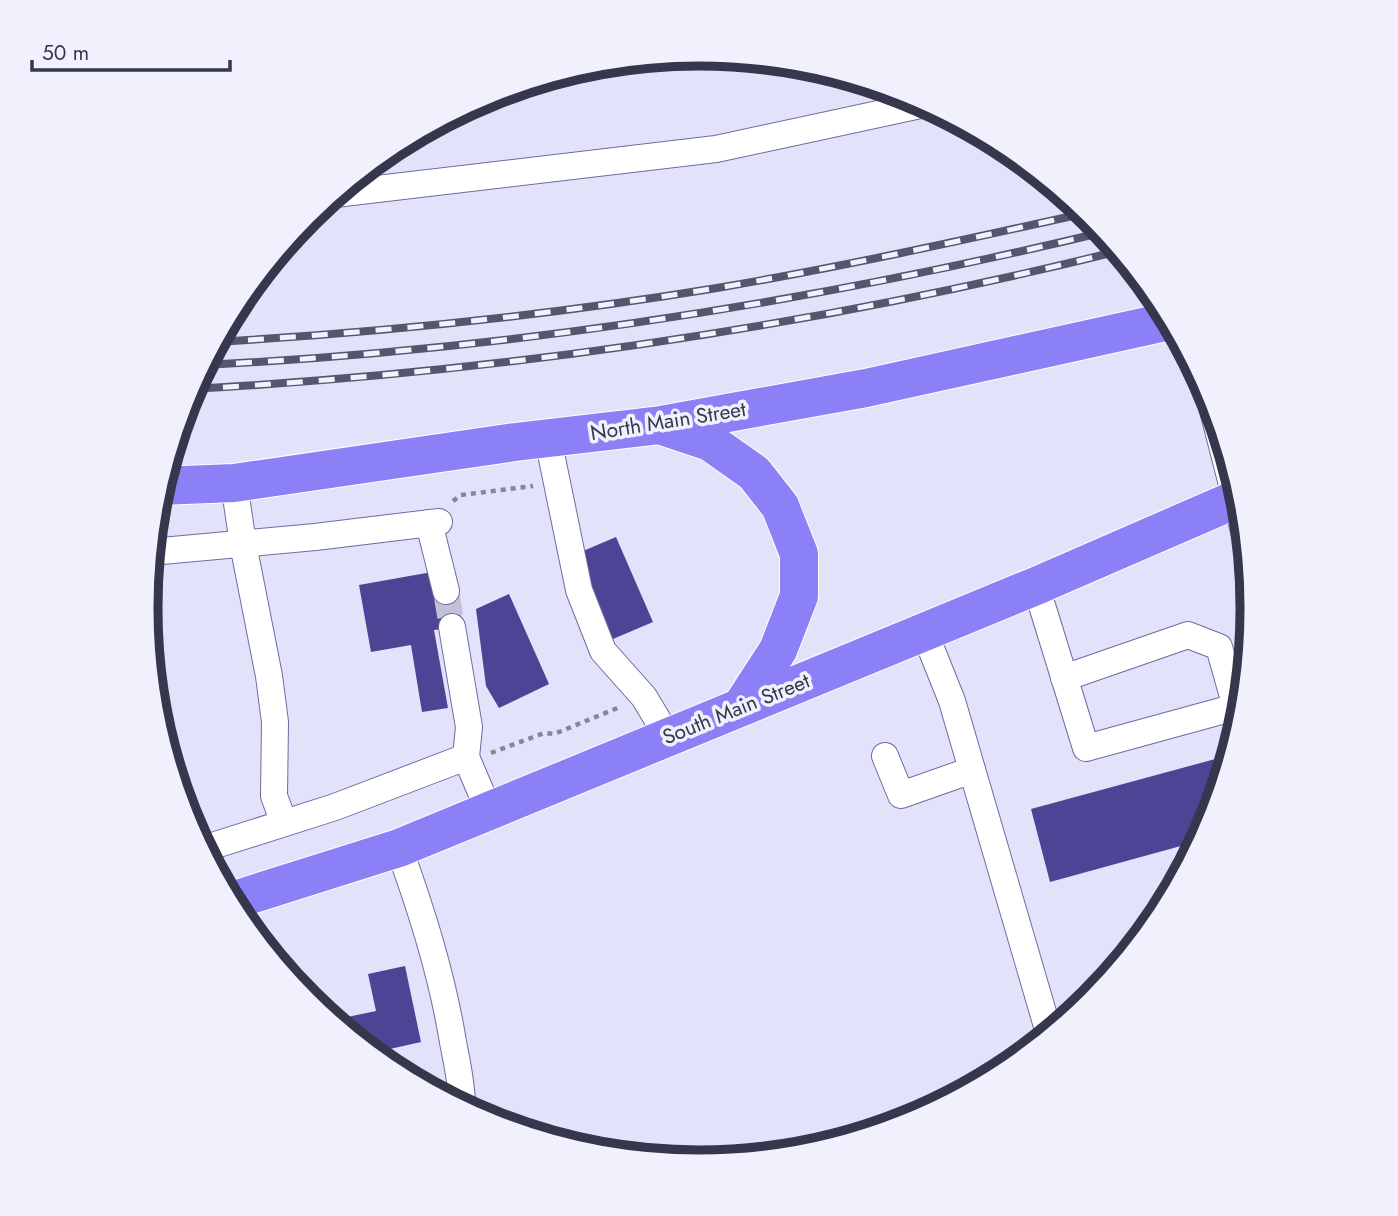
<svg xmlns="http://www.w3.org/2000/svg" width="1398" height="1216" font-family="Jost,sans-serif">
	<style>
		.building { fill: #4e4495 }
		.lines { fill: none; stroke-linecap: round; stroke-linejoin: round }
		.minor-tunnel { stroke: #c0c0d8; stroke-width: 26; stroke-dasharray: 26 13; stroke-linecap: butt }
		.minor-casing { stroke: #6e6ba1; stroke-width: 28 }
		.highway-casing { stroke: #fff; stroke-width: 40 }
		.path { stroke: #85859d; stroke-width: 4.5; stroke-dasharray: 5 5; stroke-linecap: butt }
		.minor { stroke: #fff; stroke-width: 26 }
		.highway { stroke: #8c80f6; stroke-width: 38 }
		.rail-casing { stroke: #55556d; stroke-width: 8 }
		.rail { stroke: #f1f1fd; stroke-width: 5; stroke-dasharray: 16; stroke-linecap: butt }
		.labels { text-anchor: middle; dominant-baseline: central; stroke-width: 7; stroke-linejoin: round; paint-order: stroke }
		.street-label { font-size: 21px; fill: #36364d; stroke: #f1f1fd }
		.rim { fill: none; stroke: #36364d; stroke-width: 9 }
	</style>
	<rect width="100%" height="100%" fill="#e2e2fb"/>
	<g class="building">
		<path d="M 616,537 L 653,622 L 613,639 L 576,554 Z"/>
		<path d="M 432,572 L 456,589 L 462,626 L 434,630 L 448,708 L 422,712 L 411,645 L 371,652 L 359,585 Z"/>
		<path d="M 509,594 L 549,684 L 499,708 L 486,686 L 476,609 Z"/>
		<path d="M 1230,755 L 1210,820 L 1199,841 L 1050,882 L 1031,809 Z"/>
		<path d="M 405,966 L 421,1042 L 372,1053 L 333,1020 L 376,1011 L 368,974 Z"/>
	</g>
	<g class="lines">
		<path class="minor-tunnel" d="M 446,591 L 452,627"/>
		<g class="minor-casing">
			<g id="minor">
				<path d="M 335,194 L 716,149 L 925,104"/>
				<path d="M 1208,391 L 1246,539"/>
				<path d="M 548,439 L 579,590 L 603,651 L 644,697 L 668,737"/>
				<path d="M 234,483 L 243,544 L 269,676 L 275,722 L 274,796 L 284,823"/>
				<path d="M 429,523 L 446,591"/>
				<path d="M 151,552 L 315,537 L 439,522"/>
				<path d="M 1036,586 L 1086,748 L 1243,705"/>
				<path d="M 452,627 L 469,727 L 466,757"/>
				<path d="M 924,631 L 952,701 L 1049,1033"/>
				<path d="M 1064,678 L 1188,635 L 1219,647 L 1236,707"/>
				<path d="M 885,756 L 901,795 L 972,770"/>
				<path d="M 399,848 C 422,912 442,975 453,1042 C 457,1063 462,1084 462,1106"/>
				<path d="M 203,849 L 335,807 L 466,757 L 489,811"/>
			</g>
		</g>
		<g class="highway-casing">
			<g id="highway">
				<path d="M 662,426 L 710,442 L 754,473 L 780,506 L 799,554 L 799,596 L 778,650 L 741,707"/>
				<path d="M 160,486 L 234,483 L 515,442 L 661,425 L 866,388 L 1170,321"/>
				<path d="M 231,901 L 399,848 L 1036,586 L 1241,497"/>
			</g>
		</g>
		<g class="path">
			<path d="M 453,501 L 461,495 L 533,486"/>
			<path d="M 491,753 L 544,733 L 554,734 L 620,707"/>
		</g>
		<use href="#minor" class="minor"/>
		<use href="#highway" class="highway"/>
		<g class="rail-casing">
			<g id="rail">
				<path d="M 216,342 C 384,332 552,315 717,288 C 841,267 964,240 1086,213"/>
				<path d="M 204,365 C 507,350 809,303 1104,232"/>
				<path d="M 191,389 C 504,372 815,326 1119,251"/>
			</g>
		</g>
		<use href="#rail" class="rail"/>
	</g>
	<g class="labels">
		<g class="street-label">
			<text transform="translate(668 421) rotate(-9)">North Main Street</text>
			<text transform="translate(736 709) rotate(-22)">South Main Street</text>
		</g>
	</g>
	<path d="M0 0H1398V1216H0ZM699 66H699A541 541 0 0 1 1240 607V609A541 541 0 0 1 699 1150H699A541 541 0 0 1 158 609V607A541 541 0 0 1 699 66Z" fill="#f1f1fd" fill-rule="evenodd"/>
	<path class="rim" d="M699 66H699A541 541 0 0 1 1240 607V609A541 541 0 0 1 699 1150H699A541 541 0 0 1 158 609V607A541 541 0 0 1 699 66Z"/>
	<path d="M32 60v10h198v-10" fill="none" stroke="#36364d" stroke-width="3.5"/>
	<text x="42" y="60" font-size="21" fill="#36364d" stroke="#f1f1fd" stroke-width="5" paint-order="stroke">50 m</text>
</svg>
